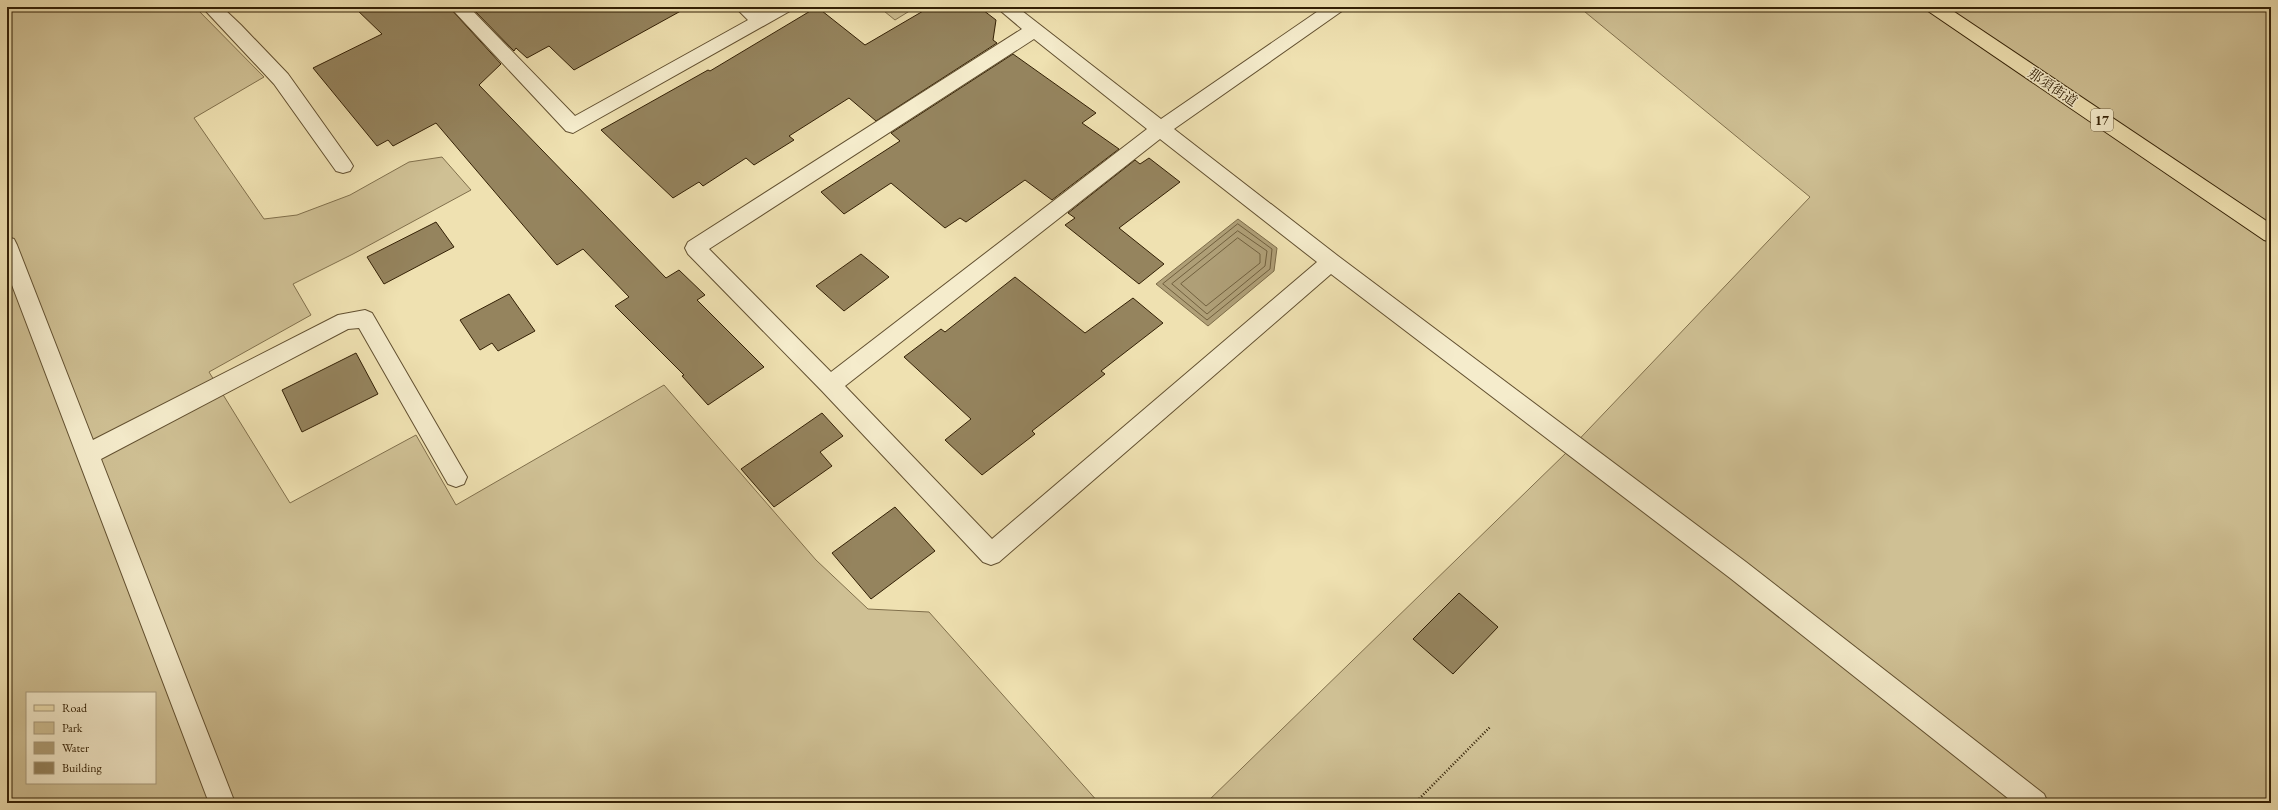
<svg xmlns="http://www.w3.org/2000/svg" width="2278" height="810" font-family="'EB Garamond','Noto Serif JP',serif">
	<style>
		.green { fill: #cfc094; stroke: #81704c; fill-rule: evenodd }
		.water { fill: #af9f77; stroke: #7d6c49 }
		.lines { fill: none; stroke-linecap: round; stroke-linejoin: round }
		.shore { stroke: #71603e; stroke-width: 1 }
		.building { fill: #95845e; stroke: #332005 }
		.minor-casing { stroke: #625030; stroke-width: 2 }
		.major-casing { stroke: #332005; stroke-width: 2 }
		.path { stroke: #332005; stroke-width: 2.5; stroke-dasharray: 1 2; stroke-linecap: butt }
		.minor { fill: #f5eccc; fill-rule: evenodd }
		.major { fill: #efe1b1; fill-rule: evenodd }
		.labels { text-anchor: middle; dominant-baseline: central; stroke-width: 3; stroke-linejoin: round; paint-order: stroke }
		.shield { fill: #f5eccc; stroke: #6d5d41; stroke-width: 1 }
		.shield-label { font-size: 13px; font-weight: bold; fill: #332005 }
		.street-label { font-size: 14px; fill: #332005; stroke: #f5eccc }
	</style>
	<rect width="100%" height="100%" fill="#efe1b1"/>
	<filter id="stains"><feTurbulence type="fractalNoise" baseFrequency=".005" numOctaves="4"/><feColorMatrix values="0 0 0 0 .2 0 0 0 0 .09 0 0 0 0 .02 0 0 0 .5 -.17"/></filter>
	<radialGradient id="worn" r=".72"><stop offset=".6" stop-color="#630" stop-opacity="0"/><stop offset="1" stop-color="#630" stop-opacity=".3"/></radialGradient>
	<g class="green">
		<path d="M 7,7 L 195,7 L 264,77 L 194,118 L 264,219 L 297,215 L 350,195 L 409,162 L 442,157 L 471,190 L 353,254 L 293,284 L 311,315 L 209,372 L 290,503 L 416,435 L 456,505 L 664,385 L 816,560 L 868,609 L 929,612 L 1099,803 L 7,803 ZM 27,693 L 155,693 L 155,783 L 27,783 Z"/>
		<path d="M 879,7 L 916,7 L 895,20 Z"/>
		<path d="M 1579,7 L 2271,7 L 2271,803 L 1206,803 L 1567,452 L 1810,197 Z"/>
	</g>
	<path class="water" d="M 1238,219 L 1277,248 L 1274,271 L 1208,326 L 1156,284 Z"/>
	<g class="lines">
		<g class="shore">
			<path d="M 1238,224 L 1272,249 L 1270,269 L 1207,320 L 1163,284 Z"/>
			<path d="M 1238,231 L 1267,251 L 1265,266 L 1207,314 L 1172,284 Z"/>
			<path d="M 1238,238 L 1260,254 L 1260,263 L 1206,306 L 1181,284 Z"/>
		</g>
	</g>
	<g class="building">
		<path d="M 354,7 L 449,7 L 501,64 L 479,85 L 666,278 L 679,270 L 705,295 L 697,300 L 764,367 L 708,405 L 682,376 L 684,375 L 615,306 L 629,297 L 583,249 L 557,265 L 436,123 L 393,146 L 388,140 L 377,146 L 313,68 L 382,34 Z"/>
		<path d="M 471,7 L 688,7 L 574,70 L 549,46 L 527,58 L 516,48 L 514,51 Z"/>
		<path d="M 817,7 L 865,45 L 930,7 L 979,7 L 996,20 L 993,40 L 997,43 L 876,121 L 849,98 L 789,136 L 794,140 L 754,165 L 746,158 L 703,186 L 699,182 L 673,198 L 601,130 L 708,70 L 710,71 Z"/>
		<path d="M 1013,54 L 1096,113 L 1082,123 L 1119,149 L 1052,200 L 1025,180 L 966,222 L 960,218 L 945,228 L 891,183 L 844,214 L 821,192 L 900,141 L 891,133 Z"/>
		<path d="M 1149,158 L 1180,182 L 1119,228 L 1164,264 L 1139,284 L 1065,225 L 1075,218 L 1068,213 L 1135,160 L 1140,164 Z"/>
		<path d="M 436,222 L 454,247 L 384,284 L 367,257 Z"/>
		<path d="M 861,254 L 889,277 L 844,311 L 816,286 Z"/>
		<path d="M 1015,277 L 1085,333 L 1133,298 L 1163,323 L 1101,371 L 1105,374 L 1032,431 L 1035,434 L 982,475 L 945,440 L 971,419 L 904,357 L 941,329 L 945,332 Z"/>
		<path d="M 509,294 L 535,331 L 498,351 L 492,343 L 480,350 L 460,320 Z"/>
		<path d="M 356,353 L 378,394 L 302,432 L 282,390 Z"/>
		<path d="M 822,413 L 843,436 L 820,452 L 832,466 L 774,507 L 741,469 Z"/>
		<path d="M 895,507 L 935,551 L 871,599 L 832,553 Z"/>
		<path d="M 1459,593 L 1498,627 L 1453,674 L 1413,639 Z"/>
	</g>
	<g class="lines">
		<g class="minor-casing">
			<g id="minor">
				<path d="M 202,7 L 222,7 L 241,25 L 288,74 L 350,161 L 353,166 L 350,171 L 343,173 L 336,171 L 274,84 Z"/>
				<path d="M 450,7 L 469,7 L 575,116 L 748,20 L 735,7 L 756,7 L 762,12 L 770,7 L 793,7 L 790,11 L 573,133 L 566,131 Z"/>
				<path d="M 996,7 L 1017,7 L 1161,119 L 1324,7 L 1345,7 L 1342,11 L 1174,129 L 1338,256 L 1746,562 L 2044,794 L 2048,803 L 2014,803 L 1730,578 L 1331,274 L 999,562 L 991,565 L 983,562 L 822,391 L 688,254 L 685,248 L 688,242 L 1022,29 ZM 1034,39 L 1147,129 L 831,372 L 709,249 ZM 1160,139 L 1317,262 L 992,539 L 845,386 Z"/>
				<path d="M 7,237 L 14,239 L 17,245 L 93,440 L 338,315 L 365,310 L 372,313 L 467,477 L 464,484 L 456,487 L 448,484 L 359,328 L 348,329 L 101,459 L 235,803 L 209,803 L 7,272 Z"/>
			</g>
		</g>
		<g class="major-casing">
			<path id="major" d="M 1925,7 L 1947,7 L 2271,224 L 2271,242 L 2264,240 L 1928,11 Z"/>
		</g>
		<path class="path" d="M 1415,803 L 1490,727"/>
		<use href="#minor" class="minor"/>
		<use href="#major" class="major"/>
	</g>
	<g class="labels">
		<rect class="shield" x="2091" y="109" width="22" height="22" rx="3"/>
		<g class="shield-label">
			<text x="2102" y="120">17</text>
		</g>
		<g class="street-label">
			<text transform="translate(2053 87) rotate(34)">那須街道</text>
		</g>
	</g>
	<rect width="2278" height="810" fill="none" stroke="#efe1b1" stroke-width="24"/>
	<rect x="8" y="8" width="2262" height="794" fill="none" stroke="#332005" stroke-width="2"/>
	<rect x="12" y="12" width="2254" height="786" fill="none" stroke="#332005"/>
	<rect x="26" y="692" width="130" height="92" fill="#f5eccc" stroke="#a79a7c"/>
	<rect x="34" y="705" width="20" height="6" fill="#efe1b1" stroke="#a79a7c"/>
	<text x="62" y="712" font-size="12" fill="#332005">Road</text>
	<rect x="34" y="722" width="20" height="12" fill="#cfc094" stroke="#a79a7c"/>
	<text x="62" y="732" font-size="12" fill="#332005">Park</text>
	<rect x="34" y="742" width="20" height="12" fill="#af9f77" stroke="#a79a7c"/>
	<text x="62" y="752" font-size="12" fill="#332005">Water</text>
	<rect x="34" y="762" width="20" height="12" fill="#95845e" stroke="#a79a7c"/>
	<text x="62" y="772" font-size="12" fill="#332005">Building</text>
	<rect width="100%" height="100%" filter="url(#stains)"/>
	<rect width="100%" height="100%" fill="url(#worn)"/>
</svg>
